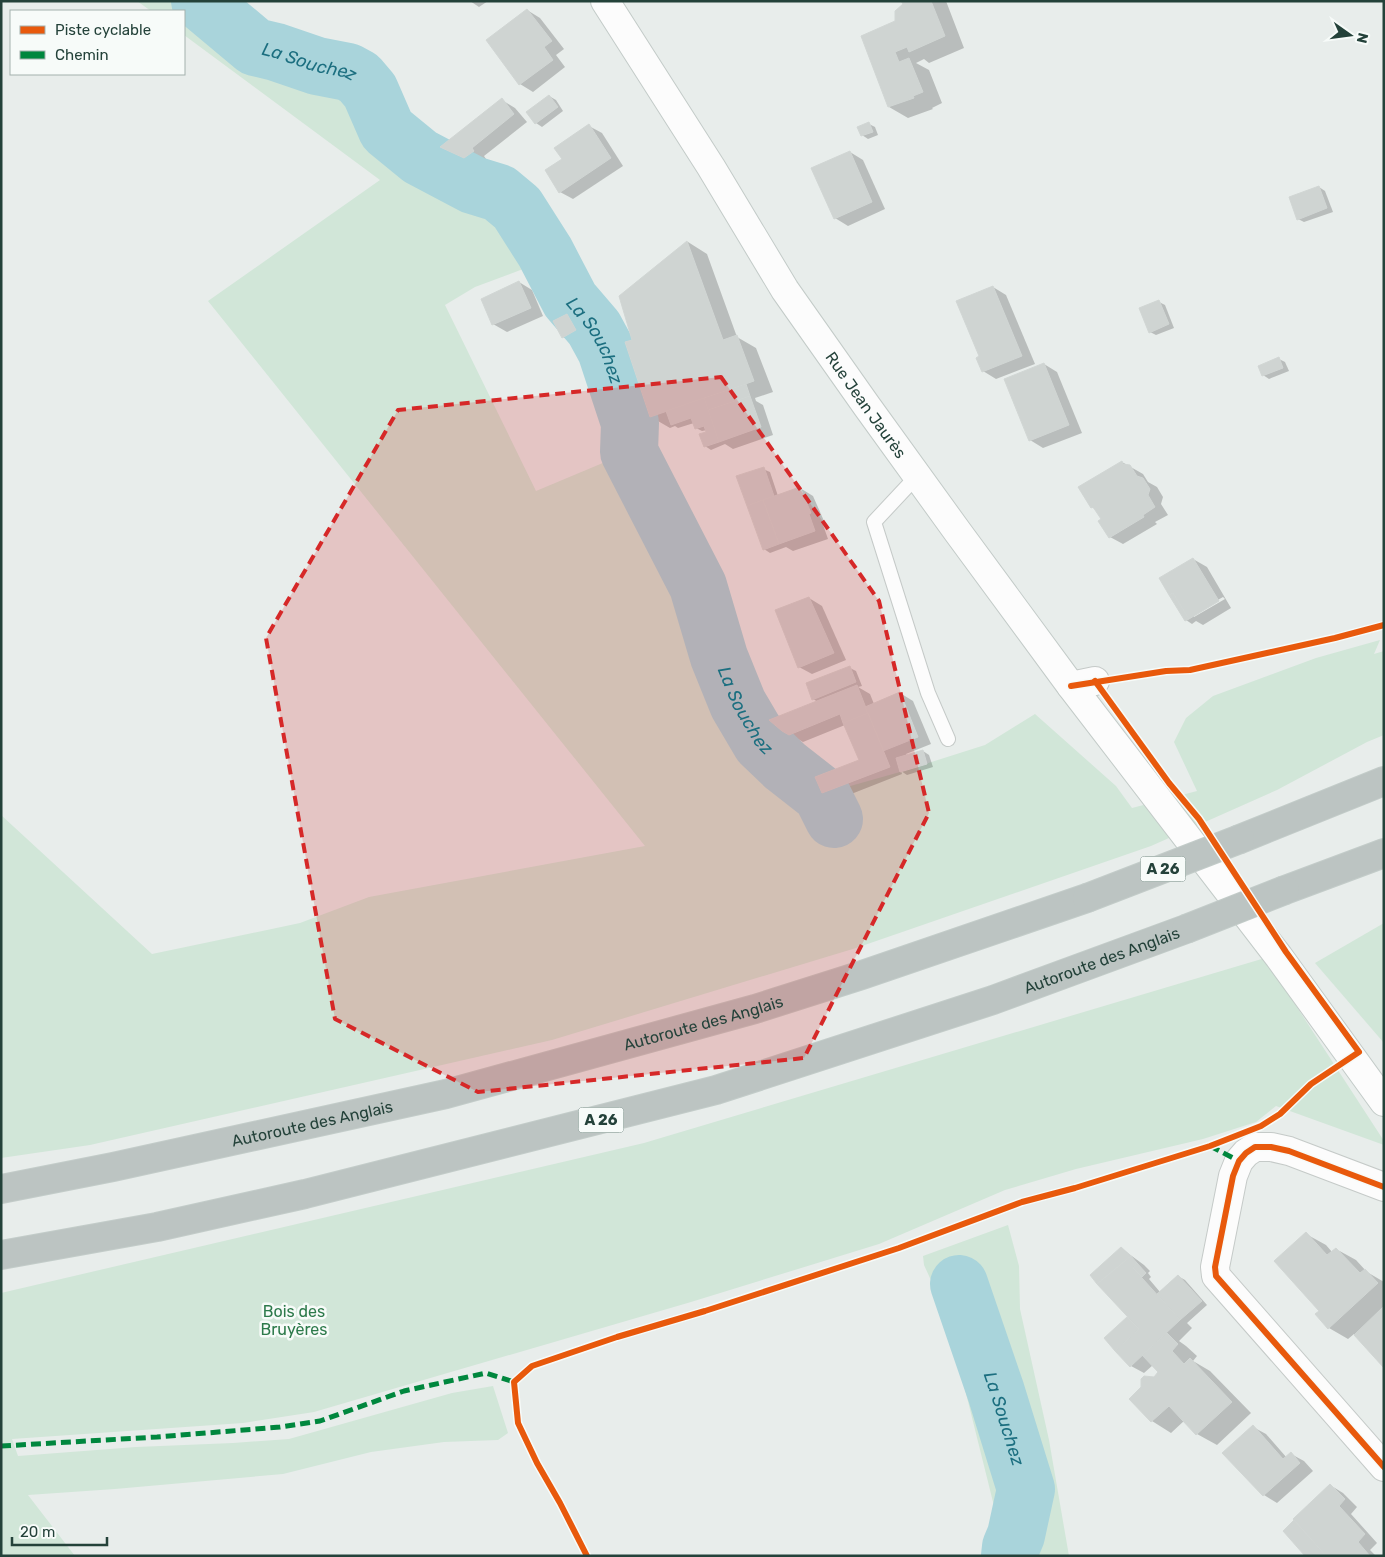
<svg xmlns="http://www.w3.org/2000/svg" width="1385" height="1557" font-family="Rubik,sans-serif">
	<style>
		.green { fill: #d1e6d8 }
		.shadow { fill: #0003; fill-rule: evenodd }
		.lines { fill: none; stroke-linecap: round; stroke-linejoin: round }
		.river { stroke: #a9d4db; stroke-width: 58 }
		.building { fill: #cfd4d2; stroke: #d1d6d4 }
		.service-casing { stroke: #c5cac8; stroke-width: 16 }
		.minor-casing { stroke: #c5cac8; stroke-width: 30 }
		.secondary-casing { stroke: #c3cbc8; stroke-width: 30 }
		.motorway-casing { stroke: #c3ccc9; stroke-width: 30 }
		.service { stroke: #fcfcfc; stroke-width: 14 }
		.minor { stroke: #fcfcfc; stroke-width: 28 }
		.secondary { stroke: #fcfcfc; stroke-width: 28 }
		.motorway { stroke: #bcc4c2; stroke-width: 28 }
		.motorway-bridge-casing { stroke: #c3ccc9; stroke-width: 30; stroke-linecap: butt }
		.motorway-bridge { stroke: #bcc4c2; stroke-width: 28 }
		.quiet { stroke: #00873e; stroke-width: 5; stroke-dasharray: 10 5; stroke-linecap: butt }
		.cycleway-casing { stroke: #f7fbf9; stroke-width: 9 }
		.cycleway { stroke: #e8590c; stroke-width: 6 }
		.marked { fill: #d62828; fill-opacity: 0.2; stroke: #d62828; stroke-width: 4; stroke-dasharray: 10 6; stroke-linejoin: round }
		.labels { text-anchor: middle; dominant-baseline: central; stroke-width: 5; stroke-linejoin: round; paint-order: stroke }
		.shield { fill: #f7fbf9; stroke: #637a73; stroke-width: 1 }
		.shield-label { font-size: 15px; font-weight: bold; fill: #24423a }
		.street-label { font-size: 16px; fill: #24423a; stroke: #f7fbf9 }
		.park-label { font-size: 16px; fill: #2d7a4b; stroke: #f7fbf9 }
		.water-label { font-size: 18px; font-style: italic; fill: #1c6f80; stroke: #f7fbf9 }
	</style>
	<rect width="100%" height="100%" fill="#e8edeb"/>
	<g class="green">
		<path d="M 137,1 L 201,1 L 255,47 L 276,52 L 317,66 L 348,72 L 359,78 L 370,91 L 387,130 L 420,157 L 473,185 L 499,193 L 517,208 L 545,252 L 531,266 L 475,287 L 445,305 L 536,491 L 629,452 L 698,586 L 719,657 L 738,704 L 761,743 L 785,766 L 822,794 L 900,772 L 985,745 L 1035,714 L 1116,786 L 1132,808 L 1197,791 L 1174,742 L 1186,718 L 1213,696 L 1316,658 L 1380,640 L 1374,654 L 1384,651 L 1384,735 L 1367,742 L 1277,790 L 1151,846 L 856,948 L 552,1040 L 90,1145 L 1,1158 L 1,815 L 152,954 L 300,923 L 369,897 L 645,846 L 208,301 L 380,180 L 184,35 L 184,11 L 151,11 Z"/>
		<path d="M 1384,923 L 1384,1043 L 1315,963 Z"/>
		<path d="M 1265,958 L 1384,1141 L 1384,1145 L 1276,1106 L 1256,1122 L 1203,1139 L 1076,1169 L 1005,1190 L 879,1244 L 691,1302 L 314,1412 L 243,1423 L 12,1439 L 18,1456 L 136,1447 L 233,1443 L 289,1439 L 452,1393 L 493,1386 L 508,1433 L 498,1440 L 444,1442 L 371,1452 L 283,1474 L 115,1489 L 28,1495 L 75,1556 L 1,1556 L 1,1293 L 644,1143 Z"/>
		<path d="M 1008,1225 L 1019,1266 L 1020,1309 L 1049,1440 L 1069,1556 L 983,1556 L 995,1510 L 946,1313 L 924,1265 L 923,1256 Z"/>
	</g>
	<g class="shadow">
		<path d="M 470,1 L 488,1 L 479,7 Z"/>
		<path d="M 903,1 L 946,1 L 964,48 L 929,63 L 924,59 L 916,63 L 929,70 L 942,103 L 932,108 L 933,109 L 908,118 L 889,107 L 896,22 L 904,5 Z"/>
		<path d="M 527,10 L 540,18 L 564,49 L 556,55 L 565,67 L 533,92 L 520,84 Z"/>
		<path d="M 549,96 L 556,100 L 563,111 L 542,127 L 536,123 Z"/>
		<path d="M 502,100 L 515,108 L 527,122 L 484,156 L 486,159 L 478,164 L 455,154 Z"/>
		<path d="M 869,124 L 875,127 L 878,135 L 868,139 L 862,135 Z"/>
		<path d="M 589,126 L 602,133 L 623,166 L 573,199 L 560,192 L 563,160 Z"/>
		<path d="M 850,152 L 863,160 L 885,209 L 848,226 L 835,218 Z"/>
		<path d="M 1319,187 L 1325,191 L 1333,212 L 1304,222 L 1298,219 Z"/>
		<path d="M 688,242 L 707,254 L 737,337 L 756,348 L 773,392 L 755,398 L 756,401 L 763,405 L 773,435 L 733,449 L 725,444 L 711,450 L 705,446 L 707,430 L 702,431 L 696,428 L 694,423 L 678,428 L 675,426 L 670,428 L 651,417 L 634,340 L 620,297 Z"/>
		<path d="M 519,282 L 532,290 L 543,316 L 507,332 L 493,324 Z"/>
		<path d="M 993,287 L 1006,295 L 1035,364 L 996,379 L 983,371 L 981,357 Z"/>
		<path d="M 1159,302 L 1165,305 L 1174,328 L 1156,335 L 1150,332 Z"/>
		<path d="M 567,315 L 573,319 L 581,334 L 569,340 L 563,337 Z"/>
		<path d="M 1279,359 L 1285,362 L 1289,371 L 1269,379 L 1263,375 Z"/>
		<path d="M 1044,364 L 1057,372 L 1082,433 L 1043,448 L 1030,440 Z"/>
		<path d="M 1122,462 L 1143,474 L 1148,482 L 1157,487 L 1163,497 L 1161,504 L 1168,515 L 1155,522 L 1157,524 L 1123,544 L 1110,537 L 1103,520 L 1096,510 L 1092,507 Z"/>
		<path d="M 763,469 L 770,472 L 778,496 L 800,488 L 813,496 L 824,521 L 822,522 L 828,539 L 793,551 L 786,547 L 770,553 L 764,549 Z"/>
		<path d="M 1193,559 L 1207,567 L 1231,608 L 1203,625 L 1196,621 L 1192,624 L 1186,620 ZM 1223,597 L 1225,599 L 1194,617 L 1194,614 Z"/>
		<path d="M 809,598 L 822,606 L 846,660 L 812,674 L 799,667 Z"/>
		<path d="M 850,668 L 856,671 L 862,686 L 858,687 L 870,694 L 874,704 L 900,693 L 913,701 L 931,744 L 906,754 L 907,756 L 923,751 L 929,755 L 933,767 L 907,775 L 901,771 L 902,774 L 836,800 L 823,792 L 860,761 L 845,725 L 803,742 L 783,730 L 818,702 L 813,699 Z"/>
		<path d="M 1306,1234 L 1326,1245 L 1332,1252 L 1336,1249 L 1356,1260 L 1367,1272 L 1384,1282 L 1384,1307 L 1382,1308 L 1384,1367 L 1354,1334 L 1348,1339 L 1329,1328 L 1321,1311 Z"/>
		<path d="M 1121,1248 L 1144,1265 L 1150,1271 L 1148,1273 L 1151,1277 L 1149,1279 L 1160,1292 L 1178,1276 L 1185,1280 L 1207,1305 L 1187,1323 L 1192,1328 L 1179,1341 L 1186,1346 L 1197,1356 L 1193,1361 L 1210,1371 L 1251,1413 L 1217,1445 L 1197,1434 L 1185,1420 L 1171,1433 L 1152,1421 L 1154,1378 L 1160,1372 L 1153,1365 L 1144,1373 L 1131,1366 L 1106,1338 L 1129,1317 Z"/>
		<path d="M 1253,1427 L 1266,1434 L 1287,1458 L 1291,1454 L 1304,1461 L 1313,1471 L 1277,1503 L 1264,1495 L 1224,1453 Z"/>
		<path d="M 1330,1485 L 1343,1493 L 1357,1507 L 1351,1514 L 1377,1543 L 1370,1550 L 1376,1556 L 1307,1556 Z"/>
	</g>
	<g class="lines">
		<g class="river">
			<path id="s1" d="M 200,1 L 255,47 L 276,52 L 317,66 L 348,72 L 359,78 L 370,91 L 387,130 L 420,157 L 473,185 L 499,193 L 517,208 L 545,252 L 570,300 L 594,328 L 606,350 L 630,423 L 629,452 L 698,586 L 719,657 L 738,704 L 761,743 L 785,766 L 822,795 L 834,819"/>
			<path id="s2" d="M 959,1284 L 996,1392 L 1026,1489 L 1016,1535 L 1011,1547 L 1010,1556"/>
		</g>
	</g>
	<g class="building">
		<path d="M 901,1 L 931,1 L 945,36 L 909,52 L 907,47 L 895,52 L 899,62 L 909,58 L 923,92 L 913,96 L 914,98 L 888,107 L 861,36 L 895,21 L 895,11 L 903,4 Z"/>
		<path d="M 527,9 L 552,41 L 544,47 L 553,60 L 519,85 L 486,40 Z"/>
		<path d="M 549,95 L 558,107 L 535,124 L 526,112 Z"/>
		<path d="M 502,98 L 514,114 L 472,148 L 474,151 L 464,158 L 440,147 Z"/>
		<path d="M 869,122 L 873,132 L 861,136 L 857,127 Z"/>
		<path d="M 589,124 L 611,158 L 559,193 L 545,170 L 562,159 L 554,148 Z"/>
		<path d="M 850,151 L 872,202 L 834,219 L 811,168 Z"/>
		<path d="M 1319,186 L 1327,208 L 1297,220 L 1289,197 Z"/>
		<path d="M 687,241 L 723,340 L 737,335 L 754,381 L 650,417 L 625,342 L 632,340 L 619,296 Z"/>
		<path d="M 519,281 L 531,308 L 492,325 L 481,299 Z"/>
		<path d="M 993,286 L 1022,356 L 982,372 L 976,358 L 979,356 L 956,301 Z"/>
		<path d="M 1159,300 L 1169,324 L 1149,333 L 1139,308 Z"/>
		<path d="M 567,314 L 576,330 L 562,338 L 553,321 Z"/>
		<path d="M 1279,357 L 1283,368 L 1262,376 L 1258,366 Z"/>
		<path d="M 1044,363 L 1069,425 L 1029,441 L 1004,379 Z"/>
		<path d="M 746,384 L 750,396 L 708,410 L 704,398 Z"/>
		<path d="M 750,396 L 761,427 L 719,442 L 708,410 Z"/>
		<path d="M 704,398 L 719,442 L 704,447 L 699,434 L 706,432 L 704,426 L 695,429 L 691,418 L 671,425 L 666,411 Z"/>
		<path d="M 1122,461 L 1123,464 L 1130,465 L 1137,476 L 1143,478 L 1150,489 L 1148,495 L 1155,507 L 1143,515 L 1144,517 L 1109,538 L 1098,521 L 1101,519 L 1093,507 L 1091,508 L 1078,487 Z"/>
		<path d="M 764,467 L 774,496 L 747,506 L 736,476 Z"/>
		<path d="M 800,487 L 811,513 L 809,514 L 815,531 L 779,544 L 763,500 Z"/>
		<path d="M 763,500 L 779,544 L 763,550 L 747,506 Z"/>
		<path d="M 1193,558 L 1219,601 L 1189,619 L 1173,593 L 1169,595 L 1159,578 Z"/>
		<path d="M 1173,593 L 1189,619 L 1185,621 L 1169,595 Z"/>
		<path d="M 809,597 L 834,653 L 798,668 L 775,610 Z"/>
		<path d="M 850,666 L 856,682 L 812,700 L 806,683 Z"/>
		<path d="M 857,685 L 868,713 L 843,723 L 840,714 L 789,735 L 782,731 L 769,720 Z"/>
		<path d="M 900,692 L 918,737 L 883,751 L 865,707 Z"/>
		<path d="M 868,713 L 890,767 L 822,793 L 815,777 L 859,760 L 843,723 Z"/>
		<path d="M 923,750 L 927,764 L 900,772 L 896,758 Z"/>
		<path d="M 1306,1232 L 1327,1255 L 1336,1248 L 1360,1273 L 1365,1269 L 1378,1283 L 1328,1329 L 1315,1314 L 1319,1311 L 1274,1261 Z"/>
		<path d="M 1121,1247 L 1131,1256 L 1097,1284 L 1090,1275 Z"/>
		<path d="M 1131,1256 L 1137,1263 L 1133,1268 L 1180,1320 L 1130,1367 L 1115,1351 L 1139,1329 L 1097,1284 Z"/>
		<path d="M 1137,1263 L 1146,1273 L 1142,1277 L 1133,1268 Z"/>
		<path d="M 1178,1275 L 1202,1301 L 1180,1320 L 1157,1294 Z"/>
		<path d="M 1383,1307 L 1384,1308 L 1384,1368 L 1354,1335 Z"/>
		<path d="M 1127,1317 L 1139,1329 L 1115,1351 L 1104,1338 Z"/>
		<path d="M 1167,1333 L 1178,1344 L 1172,1351 L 1184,1364 L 1190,1358 L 1232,1402 L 1196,1435 L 1169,1406 L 1151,1422 L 1129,1399 L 1141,1387 L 1141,1379 L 1144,1376 L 1154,1377 L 1158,1372 L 1142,1355 Z"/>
		<path d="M 1253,1425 L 1283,1459 L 1291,1452 L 1300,1463 L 1263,1496 L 1222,1453 Z"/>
		<path d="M 1330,1484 L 1345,1499 L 1339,1506 L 1365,1534 L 1358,1542 L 1370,1556 L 1326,1556 L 1293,1519 Z"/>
		<path d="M 1294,1520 L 1326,1556 L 1305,1556 L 1283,1531 Z"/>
	</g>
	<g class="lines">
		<g class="service-casing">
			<path id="service" d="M 917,476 L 874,522 L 928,693 L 948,739"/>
		</g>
		<g class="minor-casing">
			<g id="minor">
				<path d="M 1071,686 L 1095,681"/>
				<path d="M 1384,1187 L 1289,1151 L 1271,1147 L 1255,1147 L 1246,1153 L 1239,1161 L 1233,1176 L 1215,1267 L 1216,1276 L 1384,1467"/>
			</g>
		</g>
		<g class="secondary-casing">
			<g id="secondary">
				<path id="s3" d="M 605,1 L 711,167 L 785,290 L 866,405 L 957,531 L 1071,686 L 1279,957 L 1384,1102"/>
			</g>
		</g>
		<g class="motorway-casing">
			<g id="motorway">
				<path d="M 1240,839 L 1384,781"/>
				<path d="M 1285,890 L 1384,853"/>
				<path id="s4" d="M 1,1189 L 113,1167 L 446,1094 L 755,1009 L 862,975 L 1087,898"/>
				<path id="s5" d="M 1,1255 L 157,1227 L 305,1194 L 716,1090 L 993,1000 L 1186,929"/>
			</g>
		</g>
		<use href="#service" class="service"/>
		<use href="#minor" class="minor"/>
		<use href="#secondary" class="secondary"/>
		<use href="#motorway" class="motorway"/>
		<g class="motorway-bridge-casing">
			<g id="motorway-bridge">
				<path d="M 1087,898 L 1240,839"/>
				<path d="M 1186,929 L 1285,890"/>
			</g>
		</g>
		<use href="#motorway-bridge" class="motorway-bridge"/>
		<g class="quiet">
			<path d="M 1210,1146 L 1239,1161"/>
			<path d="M 1,1446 L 157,1437 L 280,1427 L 320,1421 L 404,1391 L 486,1373 L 514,1382"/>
		</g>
		<g class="cycleway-casing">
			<g id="cycleway">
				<path d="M 1071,686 L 1166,671 L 1190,670 L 1335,638 L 1384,625"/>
				<path d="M 1384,1187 L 1289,1151 L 1271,1147 L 1255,1147 L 1246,1153 L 1239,1161 L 1233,1176 L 1215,1267 L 1216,1276 L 1384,1467"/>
				<path d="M 587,1556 L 560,1503 L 537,1463 L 518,1423 L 514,1382 L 532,1366 L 617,1337 L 705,1311 L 899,1248 L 1022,1202 L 1075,1188 L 1210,1146 L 1261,1126 L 1280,1114 L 1311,1084 L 1359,1052 L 1286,952 L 1199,819 L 1169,783 L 1095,681"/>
			</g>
		</g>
		<use href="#cycleway" class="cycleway"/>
	</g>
	<path class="marked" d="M 721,377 L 879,601 L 929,813 L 804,1058 L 478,1092 L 335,1019 L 266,638 L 398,410 Z"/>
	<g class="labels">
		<g class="shield">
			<rect x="1140.5" y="856.5" width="45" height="25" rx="4"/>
			<rect x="578.5" y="1107.5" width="45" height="25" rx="4"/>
		</g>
		<g class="shield-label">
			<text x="1163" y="869">A 26</text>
			<text x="601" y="1120">A 26</text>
		</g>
		<g class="street-label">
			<text stroke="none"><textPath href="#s3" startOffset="481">Rue Jean Jaurès</textPath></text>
			<text stroke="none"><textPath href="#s5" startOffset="1141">Autoroute des Anglais</textPath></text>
			<text stroke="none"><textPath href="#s4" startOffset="722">Autoroute des Anglais</textPath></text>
			<text stroke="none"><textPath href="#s4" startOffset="318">Autoroute des Anglais</textPath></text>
		</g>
		<g class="park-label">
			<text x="294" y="1311">Bois des<tspan x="294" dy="18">Bruyères</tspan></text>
		</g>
		<g class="water-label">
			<text stroke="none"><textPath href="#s1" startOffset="128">La Souchez</textPath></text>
			<text stroke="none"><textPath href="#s1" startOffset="548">La Souchez</textPath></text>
			<text stroke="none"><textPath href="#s1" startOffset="952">La Souchez</textPath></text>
			<text stroke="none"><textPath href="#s2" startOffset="142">La Souchez</textPath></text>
		</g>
	</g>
	<rect width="1385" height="1557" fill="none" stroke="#24423a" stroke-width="5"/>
	<rect x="10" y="10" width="175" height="65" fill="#f7fbf9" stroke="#a3b1ad"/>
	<rect x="20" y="26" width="25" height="8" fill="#e8590c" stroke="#a3b1ad"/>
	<text x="55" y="35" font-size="15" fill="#24423a">Piste cyclable</text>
	<rect x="20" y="51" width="25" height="8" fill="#00873e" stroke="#a3b1ad"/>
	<text x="55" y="60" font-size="15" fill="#24423a">Chemin</text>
	<g transform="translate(1350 35) rotate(104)" stroke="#f7fbf9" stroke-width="4" paint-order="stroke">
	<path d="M0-4L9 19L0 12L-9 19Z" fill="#24423a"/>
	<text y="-8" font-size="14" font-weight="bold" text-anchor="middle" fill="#24423a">N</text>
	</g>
	<path d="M12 1537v8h95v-8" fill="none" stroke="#24423a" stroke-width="2.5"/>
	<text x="20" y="1537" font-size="15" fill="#24423a" stroke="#f7fbf9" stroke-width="4" paint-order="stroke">20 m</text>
</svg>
